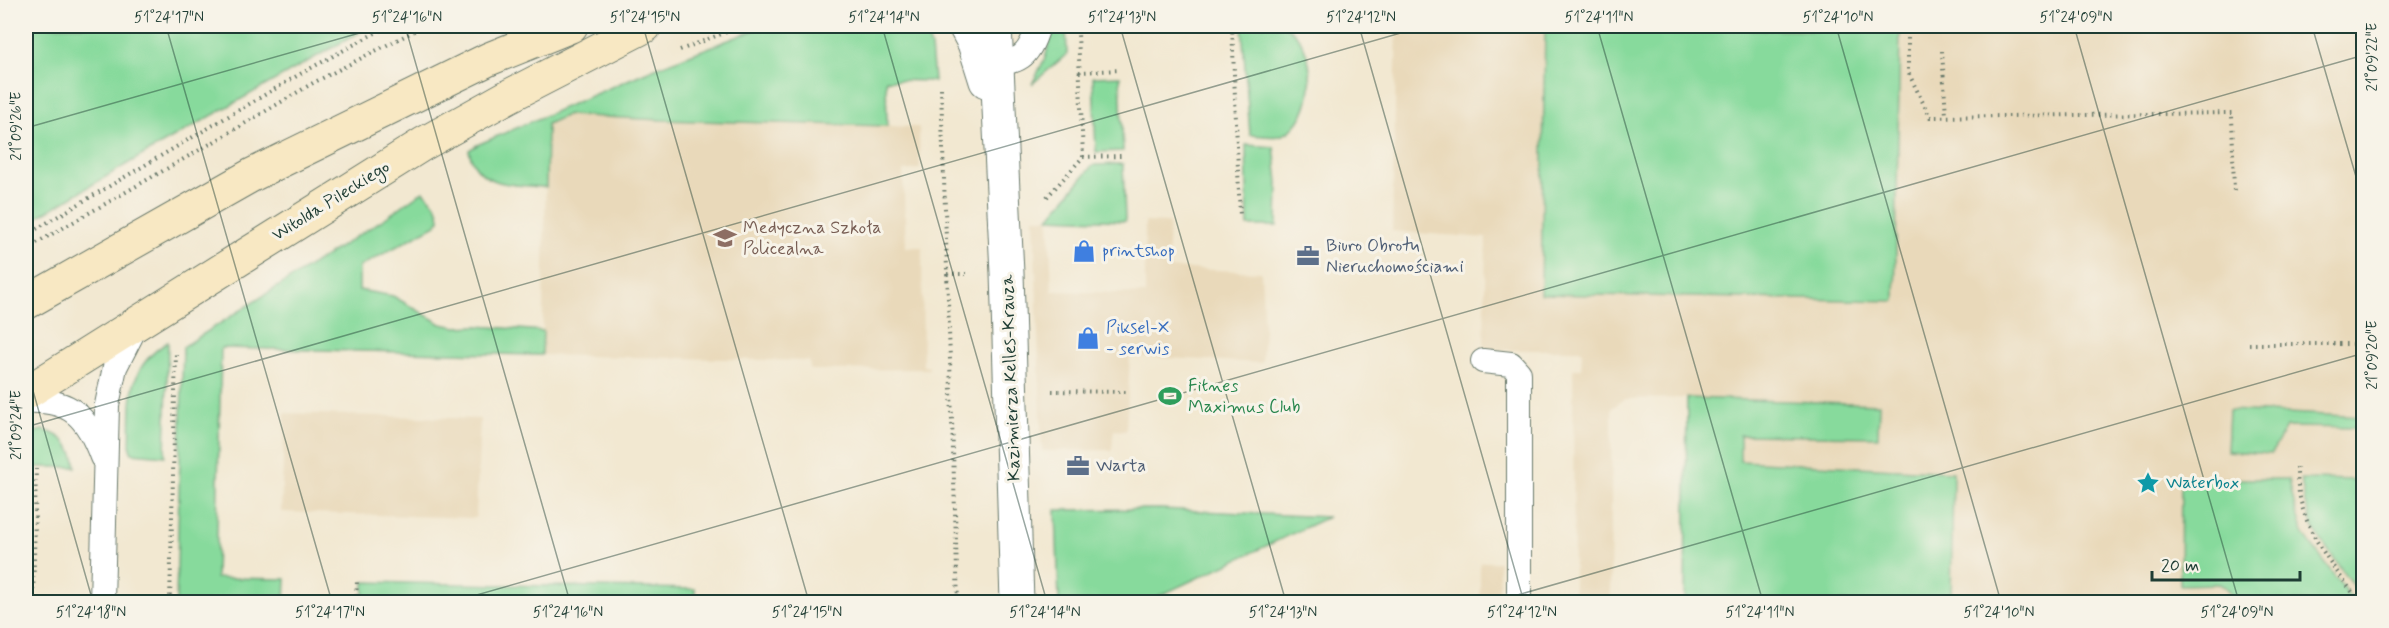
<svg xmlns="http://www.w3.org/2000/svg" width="2389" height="628" font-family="Mynerve,sans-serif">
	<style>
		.built { fill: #e9d9ba }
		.green { fill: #87da9c; stroke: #538c68; stroke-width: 1.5 }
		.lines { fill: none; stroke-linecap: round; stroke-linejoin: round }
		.lane-casing { stroke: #69796b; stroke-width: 26 }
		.street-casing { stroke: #69796b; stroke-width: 35 }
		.secondary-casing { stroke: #69796b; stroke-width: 35 }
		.path { stroke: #69796b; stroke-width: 4; stroke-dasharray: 1.5 4.5; stroke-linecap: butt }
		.lane { stroke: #fff; stroke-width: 24 }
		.street { stroke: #fff; stroke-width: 33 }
		.secondary { stroke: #f8e8c3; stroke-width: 33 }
		.ticks { fill: none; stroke: #1f3d34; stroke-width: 1.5; stroke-opacity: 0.45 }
		.labels { text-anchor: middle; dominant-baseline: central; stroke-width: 6; stroke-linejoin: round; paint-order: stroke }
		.street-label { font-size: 18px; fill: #1f3d34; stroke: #f7f3e8 }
		.education-label { font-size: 18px; fill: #785e54; stroke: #f7f3e8; text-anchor: start }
		.service-label { font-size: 18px; fill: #4e5e75; stroke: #f7f3e8; text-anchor: start }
		.shop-label { font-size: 18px; fill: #366cbe; stroke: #f7f3e8; text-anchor: start }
		.leisure-label { font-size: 18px; fill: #27864d; stroke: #f7f3e8; text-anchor: start }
		.culture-label { font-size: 18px; fill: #0d838f; stroke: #f7f3e8; text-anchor: start }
		.neatline { fill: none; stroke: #1f3d34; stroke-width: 2 }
		.ticks-label { font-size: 15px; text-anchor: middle; fill: #1f3d34 }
	</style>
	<rect width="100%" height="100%" fill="#f7f3e8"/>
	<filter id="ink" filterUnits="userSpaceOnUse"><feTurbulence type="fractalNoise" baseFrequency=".0167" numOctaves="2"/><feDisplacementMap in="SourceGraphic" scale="12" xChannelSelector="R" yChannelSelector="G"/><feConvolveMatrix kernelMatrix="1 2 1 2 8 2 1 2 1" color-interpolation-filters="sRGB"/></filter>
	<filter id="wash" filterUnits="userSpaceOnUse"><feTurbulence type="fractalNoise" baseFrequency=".008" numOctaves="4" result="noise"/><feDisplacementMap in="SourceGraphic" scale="24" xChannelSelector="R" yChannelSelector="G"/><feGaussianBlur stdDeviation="1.35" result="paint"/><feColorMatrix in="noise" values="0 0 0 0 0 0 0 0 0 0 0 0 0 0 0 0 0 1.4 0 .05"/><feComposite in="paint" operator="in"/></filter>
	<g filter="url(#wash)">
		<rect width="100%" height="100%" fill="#f2e8d1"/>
		<g class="built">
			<path d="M 1397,26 L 2363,26 L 2363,602 L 1685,602 L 1687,398 L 1625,399 L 1612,408 L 1610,602 L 1574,602 L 1573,369 L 1581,369 L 1582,350 L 1484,350 L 1486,238 L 1392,231 Z"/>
			<path d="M 566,115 L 661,120 L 919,127 L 920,169 L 903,171 L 906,247 L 922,247 L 923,366 L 929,367 L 929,369 L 810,370 L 809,361 L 542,355 L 547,123 Z"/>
			<path d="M 1034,218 L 1049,218 L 1052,291 L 1145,294 L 1145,222 L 1169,223 L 1167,268 L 1261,272 L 1264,328 L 1262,363 L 1130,356 L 1126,431 L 1114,430 L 1112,450 L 1042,451 Z"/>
			<path d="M 285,413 L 480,419 L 476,518 L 281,512 Z"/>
			<rect x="1480" y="562" width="19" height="40"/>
		</g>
		<g class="green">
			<path d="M 26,26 L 365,26 L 367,28 L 146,153 L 26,224 Z"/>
			<path d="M 765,26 L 924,26 L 931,47 L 934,81 L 886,80 L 887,126 L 661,120 L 567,115 L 547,124 L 546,187 C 516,185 476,188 469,150 L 477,145 L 653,69 Z"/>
			<path d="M 1054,26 L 1066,26 L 1067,54 L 1032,84 L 1045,58 Z"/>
			<path d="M 1242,26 C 1252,25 1275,23 1283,26 C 1321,40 1318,122 1282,135 C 1274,139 1260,135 1250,135 Z"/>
			<path d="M 1545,26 L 1900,32 L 1895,301 L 1541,294 Z"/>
			<path d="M 1120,76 L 1123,151 L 1096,152 L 1093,77 Z"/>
			<path d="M 1246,145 L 1274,147 L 1278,182 L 1277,226 L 1248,226 Z"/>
			<path d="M 1123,164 L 1125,221 L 1049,218 L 1091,167 L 1095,165 Z"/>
			<path d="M 423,191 C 431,199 440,207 440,220 L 436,225 L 359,267 L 359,290 L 393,296 L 441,324 L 457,327 L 477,326 L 543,331 L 542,355 L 221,348 L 216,578 L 286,579 L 285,602 L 176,602 L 183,347 L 384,219 Z"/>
			<path d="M 168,342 L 165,456 L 132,453 L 130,449 C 132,403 124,369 168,342 Z"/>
			<path d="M 1687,398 L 1879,404 L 1878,437 L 1740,435 L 1740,461 L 1953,472 L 1951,602 L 1685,602 Z"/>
			<path d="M 2229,410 L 2363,417 L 2363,428 L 2286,427 L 2271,454 L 2227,451 Z"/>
			<path d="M 43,430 C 62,435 74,447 76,467 L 30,467 L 27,591 L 26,594 L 26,434 Z"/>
			<path d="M 2181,479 L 2289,479 L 2296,513 L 2304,535 L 2354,602 L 2236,602 L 2225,587 L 2219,584 L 2180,585 Z"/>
			<path d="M 2301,479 L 2363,480 L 2363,600 L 2314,530 L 2305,503 Z"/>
			<path d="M 1160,509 L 1328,517 L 1146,602 L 1059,602 L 1056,510 Z"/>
			<path d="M 364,582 L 695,589 L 695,602 L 364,602 Z"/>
		</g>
	</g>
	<g filter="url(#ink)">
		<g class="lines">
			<g class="lane-casing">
				<g id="lane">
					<path d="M 983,66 C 1017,61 1028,62 1038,26"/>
					<path d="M 1483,361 L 1511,364 L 1519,373 L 1519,602"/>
					<path d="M 26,401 C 71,399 87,416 102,457"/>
					<path d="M 102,602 L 107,405 L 115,367 L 137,324"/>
				</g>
			</g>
			<g class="street-casing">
				<g id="street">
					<path d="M 965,26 L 974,43 L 986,81"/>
					<path d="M 995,26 L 1007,273 L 1017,602"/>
				</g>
			</g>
			<g class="secondary-casing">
				<g id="secondary">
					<path d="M 26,303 L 252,175 L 489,59 L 571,26"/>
					<path d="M 26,393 L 423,144 L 507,97 L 645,26"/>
				</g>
			</g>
			<g class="path">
				<path d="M 1232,26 L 1240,217"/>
				<path d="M 1908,26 L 1908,72 L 1930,117 L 2232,113 L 2234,194"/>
				<path d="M 680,50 L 742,26"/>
				<path d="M 1942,51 L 1946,116"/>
				<path d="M 1079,72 L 1120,70"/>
				<path d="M 941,88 L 958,602"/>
				<path d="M 1083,157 L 1122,156"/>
				<path d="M 1047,197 L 1083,157 L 1078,32"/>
				<path d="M 26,235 L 302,73 L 388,26"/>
				<path d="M 26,249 L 217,140 L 313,83 L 424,26"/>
				<path d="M 947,274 L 966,274"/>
				<path d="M 2249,344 L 2364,344"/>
				<path d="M 1052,391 L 1128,392"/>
				<path d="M 2297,467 C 2296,523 2328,560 2360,602"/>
				<path d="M 33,602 L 36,469"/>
				<path d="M 170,602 L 176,351"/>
				<path d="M 356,602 L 357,581"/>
			</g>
			<use href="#lane" class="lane"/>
			<use href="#street" class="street"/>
			<use href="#secondary" class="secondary"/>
		</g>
	</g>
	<path class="ticks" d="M 166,26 L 332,602M 405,26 L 570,602M 643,26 L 809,602M 882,26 L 1047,602M 1120,26 L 1286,602M 1359,26 L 1524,602M 1597,26 L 1763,602M 1836,26 L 2001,602M 2074,26 L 2239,602M 2312,26 L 2364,204M 26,128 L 384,26M 26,366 L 93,602M 26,427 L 1425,26M 452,602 L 2364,55M 1493,602 L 2364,353"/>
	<defs>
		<g id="university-bare" transform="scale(1.8)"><path d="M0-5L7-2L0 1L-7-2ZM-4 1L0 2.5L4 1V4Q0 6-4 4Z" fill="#8d6e63" stroke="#f7f3e8" stroke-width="2.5" paint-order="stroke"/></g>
		<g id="shop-bare" transform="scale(1.8)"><path d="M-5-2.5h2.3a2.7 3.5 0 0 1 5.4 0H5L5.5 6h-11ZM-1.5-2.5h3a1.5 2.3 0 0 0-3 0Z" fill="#3f7fe0" stroke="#f7f3e8" stroke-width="2.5" paint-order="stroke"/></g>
		<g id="office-bare" transform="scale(1.8)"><path d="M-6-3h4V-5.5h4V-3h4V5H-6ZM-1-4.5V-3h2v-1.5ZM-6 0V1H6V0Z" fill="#5c6f8a" stroke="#f7f3e8" stroke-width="2.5" paint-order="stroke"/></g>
		<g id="stadium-bare" transform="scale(1.8)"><path d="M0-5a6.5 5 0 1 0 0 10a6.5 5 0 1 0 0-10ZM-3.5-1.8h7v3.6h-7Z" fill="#2e9e5b" stroke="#f7f3e8" stroke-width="2.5" paint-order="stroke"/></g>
		<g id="sight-bare" transform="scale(1.8)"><path d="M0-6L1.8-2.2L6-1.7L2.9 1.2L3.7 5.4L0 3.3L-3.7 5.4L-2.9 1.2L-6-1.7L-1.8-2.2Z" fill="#0f9aa8" stroke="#f7f3e8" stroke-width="2.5" paint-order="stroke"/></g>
	</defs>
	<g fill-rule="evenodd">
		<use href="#university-bare" x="725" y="238"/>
		<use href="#shop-bare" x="1084" y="251"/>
		<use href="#office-bare" x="1308" y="256"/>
		<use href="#shop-bare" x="1088" y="338"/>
		<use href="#stadium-bare" x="1170" y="396"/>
		<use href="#office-bare" x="1078" y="466"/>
		<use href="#sight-bare" x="2148" y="483"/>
	</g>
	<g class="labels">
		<g class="street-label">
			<text transform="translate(331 201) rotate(-32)">Witolda Pileckiego</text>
			<text transform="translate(1011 378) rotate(-92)">Kazimierza Kelles-Krauza</text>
		</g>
		<g class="education-label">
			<text x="743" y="228">Medyczna Szkoła<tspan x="743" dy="21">Policealna</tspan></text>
		</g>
		<g class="service-label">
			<text x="1326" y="246">Biuro Obrotu<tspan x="1326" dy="21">Nieruchomościami</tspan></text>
			<text x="1096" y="466">Warta</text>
		</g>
		<g class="shop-label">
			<text x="1102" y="251">printshop</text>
			<text x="1106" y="328">Piksel-X<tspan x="1106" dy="21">- serwis</tspan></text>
		</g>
		<g class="leisure-label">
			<text x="1188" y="386">Fitnes<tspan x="1188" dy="21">Maximus Club</tspan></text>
		</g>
		<g class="culture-label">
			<text x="2166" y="483">Waterbox</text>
		</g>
	</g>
	<rect width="2389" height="628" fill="none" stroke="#f7f3e8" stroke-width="66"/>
	<path d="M2152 571v9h148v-9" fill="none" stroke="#1f3d34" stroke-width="3"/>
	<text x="2161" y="571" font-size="18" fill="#1f3d34" stroke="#f7f3e8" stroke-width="4.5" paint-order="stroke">20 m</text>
	<rect x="33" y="33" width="2323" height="562" class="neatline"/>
	<g class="ticks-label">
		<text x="169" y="22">51°24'17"N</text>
		<text x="407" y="22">51°24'16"N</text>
		<text x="645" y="22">51°24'15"N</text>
		<text x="884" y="22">51°24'14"N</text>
		<text x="1122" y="22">51°24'13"N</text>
		<text x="1361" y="22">51°24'12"N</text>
		<text x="1599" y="22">51°24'11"N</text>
		<text x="1838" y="22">51°24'10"N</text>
		<text x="2076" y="22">51°24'09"N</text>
		<text transform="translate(2372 57) rotate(-90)" y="5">21°09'22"E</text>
		<text transform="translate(16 126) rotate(-90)" y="5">21°09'26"E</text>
		<text transform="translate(2372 355) rotate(-90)" y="5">21°09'20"E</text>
		<text transform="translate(16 425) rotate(-90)" y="5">21°09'24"E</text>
		<text x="91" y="617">51°24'18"N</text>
		<text x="330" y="617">51°24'17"N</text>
		<text x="568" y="617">51°24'16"N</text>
		<text x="807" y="617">51°24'15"N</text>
		<text x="1045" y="617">51°24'14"N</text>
		<text x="1283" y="617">51°24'13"N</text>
		<text x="1522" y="617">51°24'12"N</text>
		<text x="1760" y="617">51°24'11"N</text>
		<text x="1999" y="617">51°24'10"N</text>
		<text x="2237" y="617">51°24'09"N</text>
	</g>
</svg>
